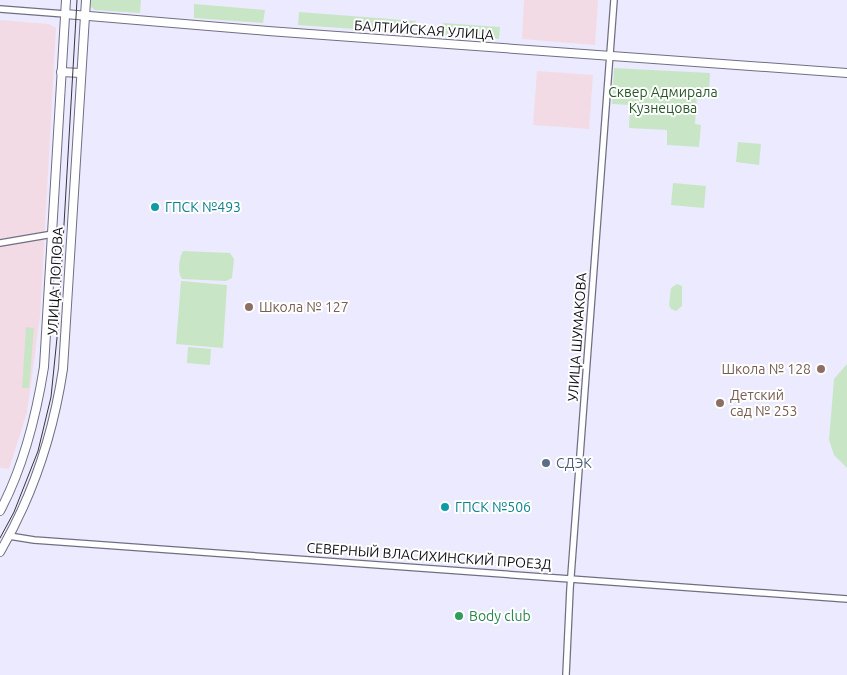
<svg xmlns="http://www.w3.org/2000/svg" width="847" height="675" font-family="Ubuntu,sans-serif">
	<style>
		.commercial { fill: #f3dbe5 }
		.green { fill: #c8e6c6 }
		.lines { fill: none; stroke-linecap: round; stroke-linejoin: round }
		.street-casing { stroke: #706e84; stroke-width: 8 }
		.secondary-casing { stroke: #706e84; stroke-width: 10 }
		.street { stroke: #fff; stroke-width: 5.5 }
		.secondary { stroke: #fff; stroke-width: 8 }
		.tram { stroke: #373640; stroke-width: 1 }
		.culture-dot { fill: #0f9aa8; stroke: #fff; stroke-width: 2 }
		.education-dot { fill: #8d6e63; stroke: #fff; stroke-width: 2 }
		.service-dot { fill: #5c6f8a; stroke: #fff; stroke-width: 2 }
		.leisure-dot { fill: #2e9e5b; stroke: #fff; stroke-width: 2 }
		.labels { text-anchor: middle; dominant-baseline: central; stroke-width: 4; stroke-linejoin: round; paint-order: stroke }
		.street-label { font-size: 14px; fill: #0f0e16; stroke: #fff }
		.park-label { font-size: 14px; fill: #275628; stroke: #fff }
		.culture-label { font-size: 14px; fill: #0d838f; stroke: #fff; text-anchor: start }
		.education-label { font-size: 14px; fill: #785e54; stroke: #fff; text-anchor: start }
		.service-label { font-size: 14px; fill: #4e5e75; stroke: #fff; text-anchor: start }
		.leisure-label { font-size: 14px; fill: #27864d; stroke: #fff; text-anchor: start }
	</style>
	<rect width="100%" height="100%" fill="#eceafe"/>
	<g class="commercial">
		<path d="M 524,0 L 598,0 L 595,45 L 522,39 Z"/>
		<path d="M 0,20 L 49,24 L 56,28 L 40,317 L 27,412 L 9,469 L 0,468 Z"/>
		<path d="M 537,71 L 593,75 L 589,129 L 533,125 Z"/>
	</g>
	<g class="green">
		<path d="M 89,0 L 141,0 L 140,13 L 95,10 L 91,7 Z"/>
		<path d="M 194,4 L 265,10 L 263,23 L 194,18 Z"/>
		<path d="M 299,12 L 416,21 L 413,33 L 298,25 Z"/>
		<path d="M 443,23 L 500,27 L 499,39 L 444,35 L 440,32 Z"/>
		<path d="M 614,68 L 710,73 L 709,95 L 697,95 L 695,124 L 701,125 L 699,147 L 667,145 L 667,130 L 629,128 L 630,105 L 612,104 Z"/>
		<path d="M 738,142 L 761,144 L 759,165 L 736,162 Z"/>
		<path d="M 673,183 L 706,186 L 704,208 L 671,205 Z"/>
		<path d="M 183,251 L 230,253 L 234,259 L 232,278 L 226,281 L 182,279 C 177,273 179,257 183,251 Z"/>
		<path d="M 181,281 L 227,285 L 223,348 L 176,344 Z"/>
		<path d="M 677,284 L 682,286 L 682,306 L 676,311 L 671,309 L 669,305 L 671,288 Z"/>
		<path d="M 26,327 L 34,328 L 29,388 L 22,388 Z"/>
		<path d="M 188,347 L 211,349 L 210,365 L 187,363 Z"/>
		<path d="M 847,364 L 847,468 L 834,455 L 829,440 L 834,379 Z"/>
	</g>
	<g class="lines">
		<g class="street-casing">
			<g id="street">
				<path d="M 0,9 L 65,14"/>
				<path d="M 0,243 L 53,234"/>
				<path d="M 9,536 L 34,540 L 847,599"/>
				<path d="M 566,675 L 570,589 L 614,0"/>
			</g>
		</g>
		<g class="secondary-casing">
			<g id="secondary">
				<path d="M 65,14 L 268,31 L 847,73"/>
				<path d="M 61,72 L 81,73"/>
				<path d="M 0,511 C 24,466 36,417 44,367 L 66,0"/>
				<path d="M 0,552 C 34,494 53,435 63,369 L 86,0"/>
			</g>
		</g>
		<use href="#street" class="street"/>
		<use href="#secondary" class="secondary"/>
		<path class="tram" d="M 0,538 L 14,512 L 38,451 L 51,397 L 58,328 L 77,0"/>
	</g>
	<g class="culture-dot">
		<circle cx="155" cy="207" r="5"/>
		<circle cx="445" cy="507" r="5"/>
	</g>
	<g class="education-dot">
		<circle cx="249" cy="307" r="5"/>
		<circle cx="821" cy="369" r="5"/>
		<circle cx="720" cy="403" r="5"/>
	</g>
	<circle class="service-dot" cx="546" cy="463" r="5"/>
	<circle class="leisure-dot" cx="459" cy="616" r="5"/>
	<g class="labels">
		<g class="street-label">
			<text transform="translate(424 30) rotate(4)">БАЛТИЙСКАЯ УЛИЦА</text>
			<text transform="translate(55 281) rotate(-87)">УЛИЦА ПОПОВА</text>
			<text transform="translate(577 337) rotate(-86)">УЛИЦА ШУМАКОВА</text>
			<text transform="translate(429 556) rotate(4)">СЕВЕРНЫЙ ВЛАСИХИНСКИЙ ПРОЕЗД</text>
		</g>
		<g class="park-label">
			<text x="663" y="92">Сквер Адмирала<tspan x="663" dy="16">Кузнецова</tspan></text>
		</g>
		<g class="culture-label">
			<text x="165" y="207">ГПСК №493</text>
			<text x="455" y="507">ГПСК №506</text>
		</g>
		<g class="education-label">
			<text x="259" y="307">Школа № 127</text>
			<text x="811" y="369" text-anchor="end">Школа № 128</text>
			<text x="730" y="395">Детский<tspan x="730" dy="16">сад № 253</tspan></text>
		</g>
		<g class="service-label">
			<text x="556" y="463">СДЭК</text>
		</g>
		<g class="leisure-label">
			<text x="469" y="616">Body club</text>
		</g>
	</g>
</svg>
